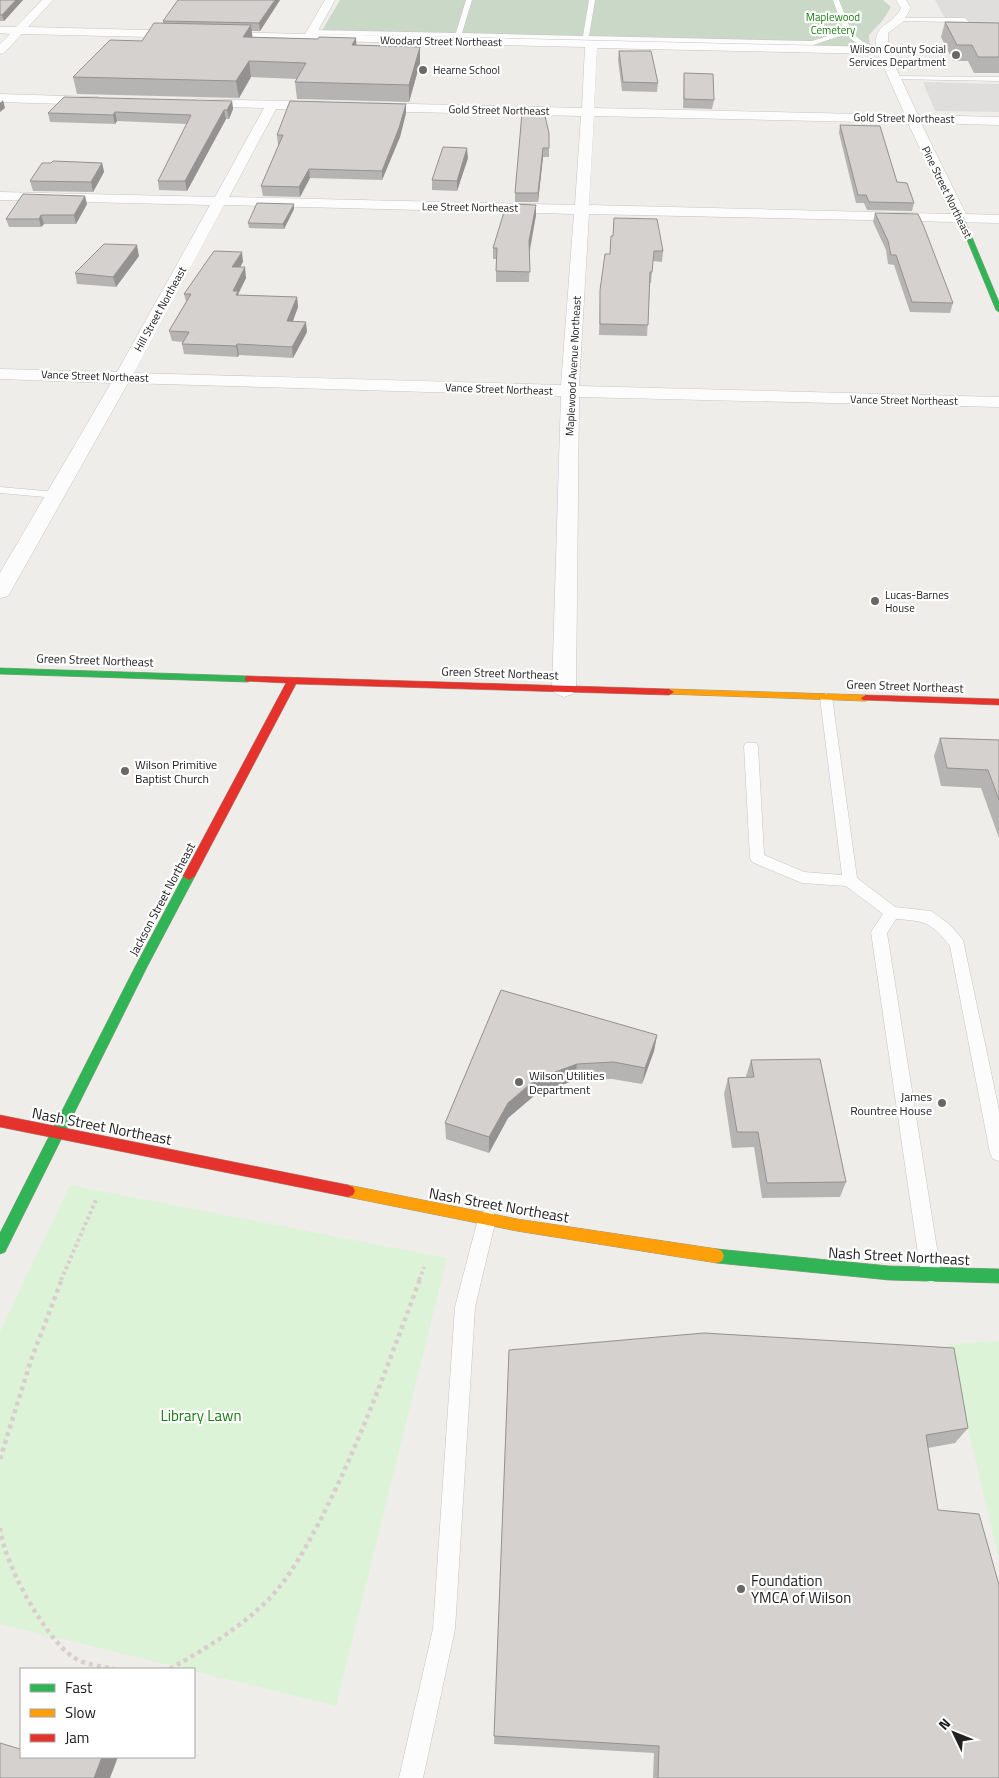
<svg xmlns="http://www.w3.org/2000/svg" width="999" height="1778" font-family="'Titillium Web',sans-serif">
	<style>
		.cemetery { fill: #cad9c7 }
		.park { fill: #dcf3d8 }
		.parking { fill: #dfdedd }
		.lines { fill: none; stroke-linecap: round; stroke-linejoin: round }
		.lane-casing { stroke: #c5c4c2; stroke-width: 1 }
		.street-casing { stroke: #c5c4c2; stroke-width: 1 }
		.fast-casing { stroke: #999882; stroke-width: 1 }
		.slow-casing { stroke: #999882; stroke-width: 1 }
		.jam-casing { stroke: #999882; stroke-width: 1 }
		.path-far1 { stroke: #dbcdcd; stroke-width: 4; stroke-dasharray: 3 3; stroke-linecap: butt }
		.path { stroke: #dbcdcd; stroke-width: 4.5; stroke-dasharray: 4 4; stroke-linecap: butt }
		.lane { fill: #fdfcfc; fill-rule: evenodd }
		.street { fill: #fdfcfc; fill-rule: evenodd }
		.fast { fill: #30b455; fill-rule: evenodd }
		.slow { fill: #ff9f0a; fill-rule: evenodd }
		.jam { fill: #e5322d; fill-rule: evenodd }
		.wall { fill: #b6b4b2 }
		.shaded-wall { fill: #949291 }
		.building { fill: #d4d1cf; stroke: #949291 }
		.poi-dot { fill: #696867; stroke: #fff; stroke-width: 2 }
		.labels { text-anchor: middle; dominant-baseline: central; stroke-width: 4.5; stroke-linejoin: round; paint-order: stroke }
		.far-park-label { font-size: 11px; fill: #187e10; stroke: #fff }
		.far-street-label { font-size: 11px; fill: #212121; stroke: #fff }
		.far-poi-label { font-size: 11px; fill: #212121; stroke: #fff; text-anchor: start }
		.street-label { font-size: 12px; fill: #212121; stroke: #fff }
		.poi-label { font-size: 12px; fill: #212121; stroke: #fff; text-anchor: start }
		.near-street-label { font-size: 15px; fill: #212121; stroke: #fff }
		.near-park-label { font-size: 15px; fill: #187e10; stroke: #fff }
		.near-poi-label { font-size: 15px; fill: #212121; stroke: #fff; text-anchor: start }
	</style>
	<rect width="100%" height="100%" fill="#efedea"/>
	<path class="cemetery" d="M 340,0 L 883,0 L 891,7 L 883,20 L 869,35 L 870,48 L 320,34 Z"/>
	<g class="park">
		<path d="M 70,1185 L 447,1258 L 336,1706 L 194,1671 L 194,1669 L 186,1669 L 0,1624 L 0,1332 Z"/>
		<path d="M 999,1341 L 999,1560 L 948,1344 Z"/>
	</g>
	<g class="parking">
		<path d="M 935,0 L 999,0 L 999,23 L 947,22 Z"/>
		<path d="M 923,82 L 999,84 L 999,112 L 935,111 Z"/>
	</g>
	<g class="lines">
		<g class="lane-casing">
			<g id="lane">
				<path d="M 466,0 L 472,0 L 462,33 L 583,36 L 589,0 L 595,0 L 589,36 L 812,41 L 844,31 L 833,0 L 839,0 L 852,33 L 863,42 L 885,51 C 875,57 853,42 846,34 L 813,45 L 461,37 L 457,43 L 454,41 L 455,37 L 312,34 L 309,32 L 312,30 L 456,33 Z"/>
				<path d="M 898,18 L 965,18 L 970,23 L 999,24 L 999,28 L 968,27 L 963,22 L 896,21 Z"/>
				<path d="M 891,76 L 999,77 L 999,81 L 893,79 L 891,78 Z"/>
				<path d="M 0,487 L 56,492 L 61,495 L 56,498 L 0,493 Z"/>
				<path d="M 826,693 L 832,697 L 857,878 L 895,907 L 931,911 L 949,924 L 963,940 L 999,1110 L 999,1161 L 993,1159 L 990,1153 L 950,946 C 931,922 926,921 896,919 L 887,933 L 941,1274 L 938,1280 L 931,1283 L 924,1280 L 921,1274 L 871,932 L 883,914 L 846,886 L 802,883 L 752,862 L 750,858 L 744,746 L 746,743 L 756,743 L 758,746 L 764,855 L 804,872 L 842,875 L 820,697 Z"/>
				<path d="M 487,1210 L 494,1213 L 496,1219 L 475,1307 L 455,1629 L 423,1778 L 399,1778 L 433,1629 L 455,1307 L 478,1219 L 480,1213 Z"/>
			</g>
		</g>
		<g class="street-casing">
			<g id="street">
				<path d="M 42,0 L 53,0 L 28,27 L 305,34 L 325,0 L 335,0 L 316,34 L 876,47 C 874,22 893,26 901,8 L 896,0 L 906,0 L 911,8 L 903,22 L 888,33 L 888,51 L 918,115 L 999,117 L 999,125 L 921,123 L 966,214 L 999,215 L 999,223 L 589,214 L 579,386 L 999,397 L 999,407 L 579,397 L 576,689 L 572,694 L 564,697 L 556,694 L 552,689 L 561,396 L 128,383 L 11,591 L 8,596 L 0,598 L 0,573 L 111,383 L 0,379 L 0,369 L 117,372 L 210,205 L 0,200 L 0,192 L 215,197 L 264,108 L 192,106 L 190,103 L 192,100 L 196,99 L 325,102 L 331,106 L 325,110 L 276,109 L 229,197 L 575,205 L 581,116 L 368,111 L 362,107 L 368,103 L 582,108 L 585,47 L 22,34 L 4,53 L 0,54 L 0,44 L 10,34 L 0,33 L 0,27 L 16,27 ZM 597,48 L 878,54 L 905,115 L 594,108 ZM 594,116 L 908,123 L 951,214 L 589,205 ZM 224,205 L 574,214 L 561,385 L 134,373 Z"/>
				<path d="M 0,94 L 98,97 L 104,101 L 98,105 L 0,102 Z"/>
			</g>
		</g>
		<g class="fast-casing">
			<g id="fast">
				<path d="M 961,216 L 964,218 L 999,302 L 999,312 L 996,310 L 958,218 Z"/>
				<path d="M 0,668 L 248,676 L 253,679 L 248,682 L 0,674 Z"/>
				<path d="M 189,872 L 195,876 L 147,967 L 5,1252 L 0,1254 L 0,1233 L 135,967 L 185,873 Z"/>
				<path d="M 717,1249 L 889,1266 L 999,1269 L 999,1283 L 889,1280 L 717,1263 L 712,1261 L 710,1256 L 712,1251 Z"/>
			</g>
		</g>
		<g class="slow-casing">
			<g id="slow">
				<path d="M 669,689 L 866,695 L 871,698 L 866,701 L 666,694 L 664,692 Z"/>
				<path d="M 348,1185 L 517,1219 L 717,1249 L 722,1251 L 724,1256 L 722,1261 L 717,1263 L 517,1231 L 348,1197 L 343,1195 L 341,1191 L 343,1187 Z"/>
			</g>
		</g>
		<g class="jam-casing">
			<g id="jam">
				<path d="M 248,676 L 669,689 L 674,692 L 669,695 L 296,684 L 195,876 L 189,880 L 183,876 L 286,683 L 245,681 L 245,677 Z"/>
				<path d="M 866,695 L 999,699 L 999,705 L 863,700 L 861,698 Z"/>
				<path d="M 0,1115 L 348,1185 L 353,1187 L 355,1191 L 353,1195 L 348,1197 L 0,1127 Z"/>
			</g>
		</g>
		<g class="path-far1">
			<path d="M 61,1280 L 96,1200"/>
			<path d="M 419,1280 L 424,1267"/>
		</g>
		<g class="path">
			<path d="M 0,1459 L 31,1360 L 62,1279"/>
			<path d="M 0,1528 C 4,1563 44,1637 73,1657 C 85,1665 101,1666 114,1669"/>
			<path d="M 170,1669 C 205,1649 240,1628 269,1599 C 291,1576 307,1545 322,1517 C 361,1440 390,1359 420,1279"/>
		</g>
		<use href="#lane" class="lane"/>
		<use href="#street" class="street"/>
		<use href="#fast" class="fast"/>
		<use href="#slow" class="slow"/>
		<use href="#jam" class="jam"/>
	</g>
	<g class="wall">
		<path d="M 0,0 L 23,0 L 4,21 L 0,21 Z"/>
		<path d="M 280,0 L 260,31 L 251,31 L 252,37 L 318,39 L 356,38 L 356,45 L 420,47 L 420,63 L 409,102 L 297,99 L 295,82 L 297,79 L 251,77 L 239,98 L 77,94 L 73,77 L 142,41 L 163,23 L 163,21 Z"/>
		<path d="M 945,22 L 999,23 L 999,73 L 974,73 L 968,61 L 953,61 L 941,37 Z"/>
		<path d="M 619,51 L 658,83 L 657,92 L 622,91 L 618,60 Z"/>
		<path d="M 684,73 L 714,100 L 712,109 L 683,108 Z"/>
		<path d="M 232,101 L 233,109 L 229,119 L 226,119 L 187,191 L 159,190 L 158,181 L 187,124 L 117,121 L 115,124 L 50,122 L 48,113 Z"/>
		<path d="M 406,113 L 400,137 L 382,180 L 310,178 L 300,197 L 263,196 L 261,186 L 279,145 L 278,145 L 277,135 Z"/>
		<path d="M 522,113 L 549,148 L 549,157 L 543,157 L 538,202 L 515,202 L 515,193 Z"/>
		<path d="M 840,125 L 897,182 L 914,203 L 912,211 L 867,210 L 864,203 L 856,203 L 839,133 Z"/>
		<path d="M 468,158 L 457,191 L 432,190 L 432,180 Z"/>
		<path d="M 102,163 L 104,172 L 93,192 L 33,191 L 30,181 Z"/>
		<path d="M 87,204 L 76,224 L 44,224 L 41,227 L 9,227 L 6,219 Z"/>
		<path d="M 294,209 L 284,229 L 249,228 L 248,223 Z"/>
		<path d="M 875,213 L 953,303 L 950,313 L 910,312 L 894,265 L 888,264 L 886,250 L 873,222 Z"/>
		<path d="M 536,215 L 530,251 L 529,282 L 496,282 L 496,259 L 493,259 L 493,248 Z"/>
		<path d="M 614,218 L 663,251 L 662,262 L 653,261 L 651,283 L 650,283 L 647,336 L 599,335 L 600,290 L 610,254 L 613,236 Z"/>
		<path d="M 139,256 L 116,287 L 77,284 L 75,273 Z"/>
		<path d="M 243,262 L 240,267 L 246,278 L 238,295 L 297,297 L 298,307 L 293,321 L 307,332 L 293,358 L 239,355 L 238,357 L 184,354 L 182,344 L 183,342 L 172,341 L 169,331 L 186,302 L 184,294 Z"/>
		<path d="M 940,738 L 999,740 L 999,838 L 981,788 L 941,786 L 934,756 Z"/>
		<path d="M 501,990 L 657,1035 L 654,1051 L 642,1084 L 612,1079 L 575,1080 L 535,1095 L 508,1118 L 489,1153 L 446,1139 L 445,1123 Z"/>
		<path d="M 751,1060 L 846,1182 L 840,1197 L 762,1198 L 754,1147 L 732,1148 L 724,1094 L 728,1078 L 747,1078 L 746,1076 Z"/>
		<path d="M 509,1350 L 968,1428 L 955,1443 L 928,1448 L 938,1510 L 999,1778 L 653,1778 L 654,1753 L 494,1744 Z"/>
	</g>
	<g class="shaded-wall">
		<path d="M 16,0 L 23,0 L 4,21 L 2,15 Z"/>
		<path d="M 275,0 L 280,0 L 260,31 L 259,23 Z"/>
		<path d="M 251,25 L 253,41 L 243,37 Z"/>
		<path d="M 356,38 L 357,54 L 352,45 Z"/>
		<path d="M 420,47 L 420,63 L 409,102 L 409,85 Z"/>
		<path d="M 249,61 L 251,77 L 239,98 L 236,81 Z"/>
		<path d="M 3,100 L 5,108 L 0,112 L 0,103 Z"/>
		<path d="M 232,101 L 233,109 L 229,119 L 227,110 Z"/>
		<path d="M 406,104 L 406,113 L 400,137 L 382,180 L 382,171 Z"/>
		<path d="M 224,110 L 226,119 L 187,191 L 185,181 Z"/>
		<path d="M 115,112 L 117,121 L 115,124 L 113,115 Z"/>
		<path d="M 467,148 L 468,158 L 457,191 L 457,181 Z"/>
		<path d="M 543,148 L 543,157 L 538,202 L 538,193 Z"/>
		<path d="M 102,163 L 104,172 L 93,192 L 91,182 Z"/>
		<path d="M 309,169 L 310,178 L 300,197 L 299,187 Z"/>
		<path d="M 85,196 L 87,204 L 76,224 L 74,215 Z"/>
		<path d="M 294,204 L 294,209 L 284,229 L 283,224 Z"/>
		<path d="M 536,205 L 536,215 L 529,252 L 529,241 Z"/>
		<path d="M 41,215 L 44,224 L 41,227 L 39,219 Z"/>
		<path d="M 137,245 L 139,256 L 116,287 L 113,277 Z"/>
		<path d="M 242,252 L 243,262 L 234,277 L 232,267 Z"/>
		<path d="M 245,267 L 246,278 L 238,294 L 240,301 L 233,291 Z"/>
		<path d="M 297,297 L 298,307 L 289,331 L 287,321 Z"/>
		<path d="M 306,322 L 307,332 L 293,358 L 292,347 Z"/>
		<path d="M 237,344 L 239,355 L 238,357 L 236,346 Z"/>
		<path d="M 657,1035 L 654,1051 L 642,1084 L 645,1068 Z"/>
		<path d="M 577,1064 L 575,1080 L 535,1095 L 508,1118 L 489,1153 L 489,1137 L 508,1103 L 536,1079 Z"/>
		<path d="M 102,1757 L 118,1757 L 110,1778 L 94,1778 Z"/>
	</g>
	<g class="building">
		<path d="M 0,0 L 16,0 L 2,15 L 0,15 Z"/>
		<path d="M 178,0 L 275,0 L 259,23 L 163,21 Z"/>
		<path d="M 945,22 L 999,23 L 999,57 L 978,57 L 972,45 L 957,45 Z"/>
		<path d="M 154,23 L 251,25 L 243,37 L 318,39 L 319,37 L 356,38 L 352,45 L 420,47 L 409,85 L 295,82 L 306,63 L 249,61 L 236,81 L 73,77 L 110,40 L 142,41 Z"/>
		<path d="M 619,51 L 651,51 L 658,83 L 623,82 Z"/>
		<path d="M 684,73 L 713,74 L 714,100 L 684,99 Z"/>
		<path d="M 64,97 L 232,101 L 227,110 L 224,110 L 185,181 L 158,181 L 191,115 L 115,112 L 113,115 L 48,113 Z"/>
		<path d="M 290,101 L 406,104 L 399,128 L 382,171 L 309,169 L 299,187 L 261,186 L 283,135 L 277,135 Z"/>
		<path d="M 544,112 L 549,133 L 549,148 L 543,148 L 538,193 L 515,193 L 522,113 Z"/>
		<path d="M 840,125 L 880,126 L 897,182 L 907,183 L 914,203 L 869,202 L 866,195 L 858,195 Z"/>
		<path d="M 443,147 L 467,148 L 457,181 L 432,180 Z"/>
		<path d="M 53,161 L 102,163 L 91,182 L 30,181 L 42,163 L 51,163 Z"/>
		<path d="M 23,194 L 85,196 L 74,215 L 41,215 L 39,219 L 6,219 Z"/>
		<path d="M 257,203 L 294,204 L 283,224 L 248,223 Z"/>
		<path d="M 514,204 L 536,205 L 529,241 L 530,272 L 496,271 L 497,248 L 493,248 L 504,212 L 513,212 Z"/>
		<path d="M 875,213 L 918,214 L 924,227 L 953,303 L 912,302 L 896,255 L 891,255 L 888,241 Z"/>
		<path d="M 614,218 L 657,219 L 663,251 L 654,251 L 652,272 L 650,272 L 648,325 L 600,324 L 600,290 L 605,254 L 610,254 L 611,236 L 613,236 Z"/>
		<path d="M 104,244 L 137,245 L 113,277 L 75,273 Z"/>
		<path d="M 214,251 L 242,252 L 232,267 L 245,267 L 233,291 L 238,291 L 236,295 L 297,297 L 287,321 L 306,322 L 292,347 L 237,344 L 236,346 L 182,344 L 189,332 L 169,331 L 191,294 L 184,294 Z"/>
		<path d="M 940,738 L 999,740 L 999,800 L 988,770 L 947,768 Z"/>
		<path d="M 501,990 L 657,1035 L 645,1068 L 614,1062 L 577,1064 L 536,1079 L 508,1103 L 489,1137 L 445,1123 Z"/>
		<path d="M 820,1059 L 846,1182 L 767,1183 L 758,1132 L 737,1132 L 728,1078 L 754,1077 L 751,1060 Z"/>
		<path d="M 704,1333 L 954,1348 L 968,1428 L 926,1435 L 938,1510 L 979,1514 L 999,1585 L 999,1778 L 658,1778 L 659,1746 L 494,1736 L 509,1350 Z"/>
		<path d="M 0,1743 L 20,1749 L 21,1746 L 21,1757 L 102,1757 L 94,1778 L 0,1778 Z"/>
	</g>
	<g class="poi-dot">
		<circle cx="956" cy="55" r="5"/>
		<circle cx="423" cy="70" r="5"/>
		<circle cx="875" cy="601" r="5"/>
		<circle cx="125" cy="771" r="5"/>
		<circle cx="519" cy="1082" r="5"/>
		<circle cx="942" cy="1103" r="5"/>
		<circle cx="741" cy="1589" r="5"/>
	</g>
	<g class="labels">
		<g class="far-park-label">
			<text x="833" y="17">Maplewood<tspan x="833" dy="13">Cemetery</tspan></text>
		</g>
		<g class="far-street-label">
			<text transform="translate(441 41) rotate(1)">Woodard Street Northeast</text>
			<text transform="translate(499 110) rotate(1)">Gold Street Northeast</text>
			<text transform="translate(904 118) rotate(1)">Gold Street Northeast</text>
			<text transform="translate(947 192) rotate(64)">Pine Street Northeast</text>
			<text transform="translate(470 207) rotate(1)">Lee Street Northeast</text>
			<text transform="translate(160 309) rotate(-61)">Hill Street Northeast</text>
			<text transform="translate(573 366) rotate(-87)">Maplewood Avenue Northeast</text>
			<text transform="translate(95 376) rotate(2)">Vance Street Northeast</text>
			<text transform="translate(499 389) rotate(2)">Vance Street Northeast</text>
			<text transform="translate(904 400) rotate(1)">Vance Street Northeast</text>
		</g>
		<g class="far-poi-label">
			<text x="946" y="49" text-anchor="end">Wilson County Social<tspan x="946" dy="13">Services Department</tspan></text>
			<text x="433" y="70">Hearne School</text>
			<text x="885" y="595">Lucas-Barnes<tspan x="885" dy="13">House</tspan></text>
		</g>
		<g class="street-label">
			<text transform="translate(95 660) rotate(2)">Green Street Northeast</text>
			<text transform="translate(500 673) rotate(2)">Green Street Northeast</text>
			<text transform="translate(905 686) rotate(2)">Green Street Northeast</text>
			<text transform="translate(162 899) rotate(-62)">Jackson Street Northeast</text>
		</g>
		<g class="poi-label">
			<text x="135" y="764">Wilson Primitive<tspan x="135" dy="14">Baptist Church</tspan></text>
			<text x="529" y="1075">Wilson Utilities<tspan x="529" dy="14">Department</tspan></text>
			<text x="932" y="1096" text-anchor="end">James<tspan x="932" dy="14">Rountree House</tspan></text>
		</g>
		<g class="near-street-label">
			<text transform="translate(102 1126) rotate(11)">Nash Street Northeast</text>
			<text transform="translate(499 1205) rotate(10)">Nash Street Northeast</text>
			<text transform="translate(899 1256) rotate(3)">Nash Street Northeast</text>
		</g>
		<g class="near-park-label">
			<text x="201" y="1415">Library Lawn</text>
		</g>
		<g class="near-poi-label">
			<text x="751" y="1580">Foundation<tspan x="751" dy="17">YMCA of Wilson</tspan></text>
		</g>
	</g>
	<rect x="20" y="1668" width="175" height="90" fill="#ffffff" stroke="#a6a6a6"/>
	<rect x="30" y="1684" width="25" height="8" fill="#30b455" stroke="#a6a6a6"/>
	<text x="65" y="1693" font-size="15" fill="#212121">Fast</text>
	<rect x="30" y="1709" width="25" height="8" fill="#ff9f0a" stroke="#a6a6a6"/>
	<text x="65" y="1718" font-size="15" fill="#212121">Slow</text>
	<rect x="30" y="1734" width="25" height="8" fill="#e5322d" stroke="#a6a6a6"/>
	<text x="65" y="1743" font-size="15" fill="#212121">Jam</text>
	<g transform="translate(954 1733) rotate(313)" stroke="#ffffff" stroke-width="4" paint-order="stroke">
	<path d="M0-4L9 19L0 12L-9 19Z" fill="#212121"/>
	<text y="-8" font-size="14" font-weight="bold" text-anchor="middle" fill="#212121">N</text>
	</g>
</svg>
